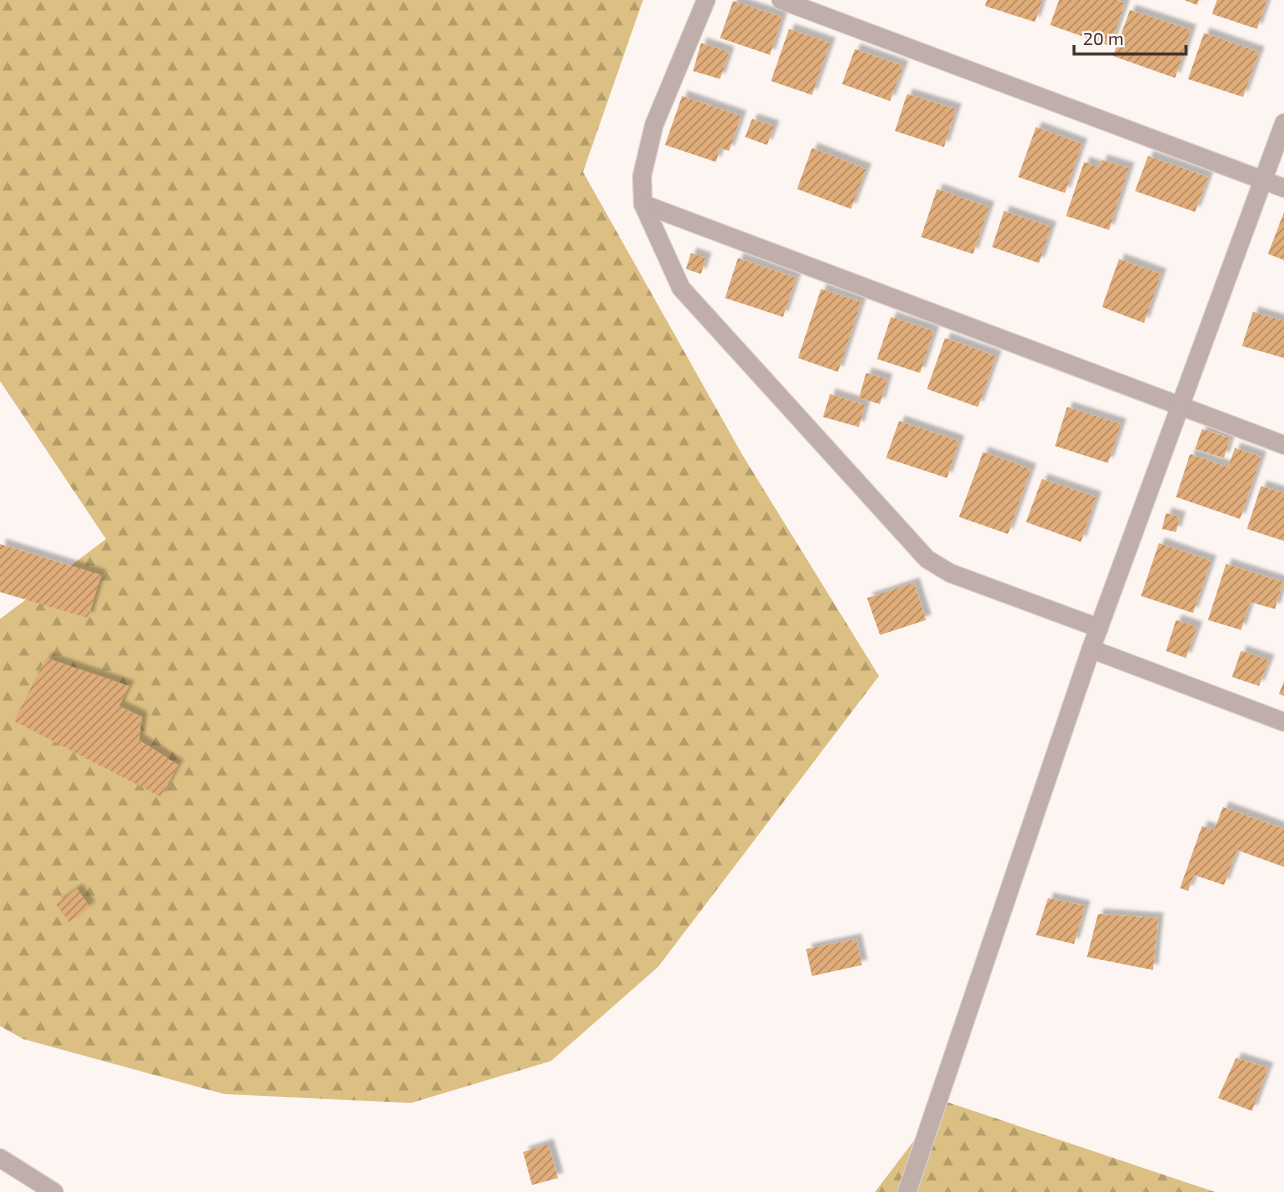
<svg xmlns="http://www.w3.org/2000/svg" width="1284" height="1192" font-family="'Exo 2',sans-serif">
	<style>
		.forest { fill: url(#forest-firs) }
		.building { fill: url(#building-hatch); filter: url(#shadow) }
		.lines { fill: none; stroke-linecap: round; stroke-linejoin: round }
		.minor-casing { stroke: #dbd2ce; stroke-width: 20 }
		.minor { stroke: #c0aeab; stroke-width: 18 }
	</style>
	<defs>
		<pattern id="forest-firs" width="22" height="20" patternUnits="userSpaceOnUse" patternTransform="scale(1.5)"><rect width="22" height="20" fill="#dcbf83"/><path d="M5 1l3.5 6h-7zM16 11l3.5 6h-7z" fill="#b49c6b"/></pattern>
		<pattern id="building-hatch" width="6" height="6" patternUnits="userSpaceOnUse" patternTransform="scale(1.5)"><rect width="6" height="6" fill="#dfac7a"/><path d="M-1 1l2-2M0 6l6-6M5 7l2-2" fill="none" stroke="#b68d64"/></pattern>
		<filter id="shadow"><feDropShadow dx="5.5" dy="-5.5" stdDeviation="1.5" flood-color="#0004"/></filter>
	</defs>
	<rect width="100%" height="100%" fill="#fdf5f2"/>
	<g class="forest">
		<path d="M 0,0 L 643,0 L 583,172 L 743,456 L 879,676 L 658,967 L 551,1061 L 411,1103 L 224,1094 L 23,1039 L 0,1026 L 0,619 L 106,539 L 0,381 Z"/>
		<path d="M 944,1101 L 1215,1192 L 875,1192 Z"/>
	</g>
	<g class="building">
		<path d="M 987,0 L 1042,0 L 1035,22 L 985,6 Z"/>
		<path d="M 1059,0 L 1117,0 L 1125,3 L 1110,46 L 1050,25 Z"/>
		<path d="M 1184,0 L 1199,0 L 1197,5 Z"/>
		<path d="M 1217,0 L 1267,0 L 1257,29 L 1212,14 Z"/>
		<path d="M 733,1 L 782,17 L 770,55 L 720,38 Z"/>
		<path d="M 1130,10 L 1191,30 L 1175,78 L 1113,56 Z"/>
		<path d="M 789,29 L 830,43 L 812,95 L 771,81 Z"/>
		<path d="M 1204,33 L 1259,52 L 1243,97 L 1188,79 Z"/>
		<path d="M 701,43 L 729,52 L 720,79 L 693,71 Z"/>
		<path d="M 855,49 L 903,66 L 890,101 L 842,84 Z"/>
		<path d="M 907,94 L 956,109 L 944,147 L 895,131 Z"/>
		<path d="M 682,96 L 741,116 L 729,151 L 720,148 L 716,162 L 665,145 Z"/>
		<path d="M 752,119 L 774,126 L 767,145 L 745,137 Z"/>
		<path d="M 1036,127 L 1082,144 L 1065,193 L 1018,177 Z"/>
		<path d="M 812,148 L 866,169 L 851,209 L 797,189 Z"/>
		<path d="M 1148,156 L 1208,177 L 1195,212 L 1135,191 Z"/>
		<path d="M 1102,160 L 1129,168 L 1109,230 L 1066,216 L 1084,162 L 1099,167 Z"/>
		<path d="M 937,189 L 989,207 L 973,254 L 921,237 Z"/>
		<path d="M 1004,211 L 1051,227 L 1039,263 L 992,247 Z"/>
		<path d="M 1284,212 L 1284,260 L 1268,254 Z"/>
		<path d="M 691,253 L 706,258 L 701,274 L 686,269 Z"/>
		<path d="M 738,258 L 796,278 L 783,317 L 725,298 Z"/>
		<path d="M 1119,259 L 1161,274 L 1144,323 L 1102,307 Z"/>
		<path d="M 821,289 L 861,302 L 838,372 L 798,358 Z"/>
		<path d="M 1253,312 L 1284,321 L 1284,358 L 1242,346 Z"/>
		<path d="M 891,317 L 934,331 L 920,373 L 877,359 Z"/>
		<path d="M 945,338 L 996,356 L 978,407 L 927,389 Z"/>
		<path d="M 866,373 L 887,379 L 880,404 L 859,398 Z"/>
		<path d="M 830,394 L 865,405 L 859,427 L 823,417 Z"/>
		<path d="M 1067,407 L 1121,424 L 1108,463 L 1055,446 Z"/>
		<path d="M 899,421 L 959,441 L 947,478 L 886,458 Z"/>
		<path d="M 1202,429 L 1230,438 L 1224,458 L 1195,449 Z"/>
		<path d="M 1235,448 L 1261,457 L 1240,519 L 1176,497 L 1190,454 L 1228,467 Z"/>
		<path d="M 983,452 L 1031,469 L 1008,534 L 959,517 Z"/>
		<path d="M 1042,479 L 1096,497 L 1081,542 L 1026,522 Z"/>
		<path d="M 1261,486 L 1284,493 L 1284,541 L 1247,529 Z"/>
		<path d="M 1166,513 L 1180,517 L 1176,532 L 1162,529 Z"/>
		<path d="M 1159,543 L 1211,561 L 1193,613 L 1141,596 Z"/>
		<path d="M 0,544 L 101,575 L 88,618 L 0,592 Z"/>
		<path d="M 1226,564 L 1283,582 L 1275,609 L 1250,602 L 1241,630 L 1208,620 Z"/>
		<path d="M 914,583 L 926,620 L 880,635 L 867,598 Z"/>
		<path d="M 1176,620 L 1197,627 L 1186,658 L 1166,651 Z"/>
		<path d="M 1241,651 L 1269,660 L 1259,686 L 1232,677 Z"/>
		<path d="M 46,658 L 129,686 L 119,706 L 142,717 L 139,740 L 178,765 L 161,797 L 14,721 Z"/>
		<path d="M 1284,681 L 1284,696 L 1279,694 Z"/>
		<path d="M 1223,807 L 1284,829 L 1284,867 L 1237,850 L 1224,885 L 1194,875 L 1188,891 L 1180,888 L 1202,826 L 1214,830 Z"/>
		<path d="M 77,889 L 90,907 L 69,922 L 56,904 Z"/>
		<path d="M 1048,898 L 1085,906 L 1074,944 L 1036,935 Z"/>
		<path d="M 1098,914 L 1158,918 L 1153,970 L 1087,957 Z"/>
		<path d="M 856,939 L 862,965 L 812,976 L 806,949 Z"/>
		<path d="M 1236,1058 L 1268,1068 L 1252,1111 L 1218,1098 Z"/>
		<path d="M 548,1144 L 558,1178 L 532,1185 L 523,1152 Z"/>
	</g>
	<g class="lines">
		<g class="minor-casing">
			<g id="minor">
				<path d="M 706,0 L 654,125 L 642,176 L 643,204 L 1284,445"/>
				<path d="M 781,0 L 1284,188"/>
				<path d="M 643,204 L 681,288 L 927,559 L 950,573 L 1099,628"/>
				<path d="M 1091,649 L 1284,722"/>
				<path d="M 0,1158 L 54,1192"/>
				<path d="M 907,1192 L 1091,649 L 1284,123"/>
			</g>
		</g>
		<use href="#minor" class="minor"/>
	</g>
	<path d="M1074 45v9h112v-9" fill="none" stroke="#3f312a" stroke-width="3"/>
	<text x="1083" y="45" font-size="18" fill="#3f312a" stroke="#fdf5f2" stroke-width="4.5" paint-order="stroke">20 m</text>
</svg>
